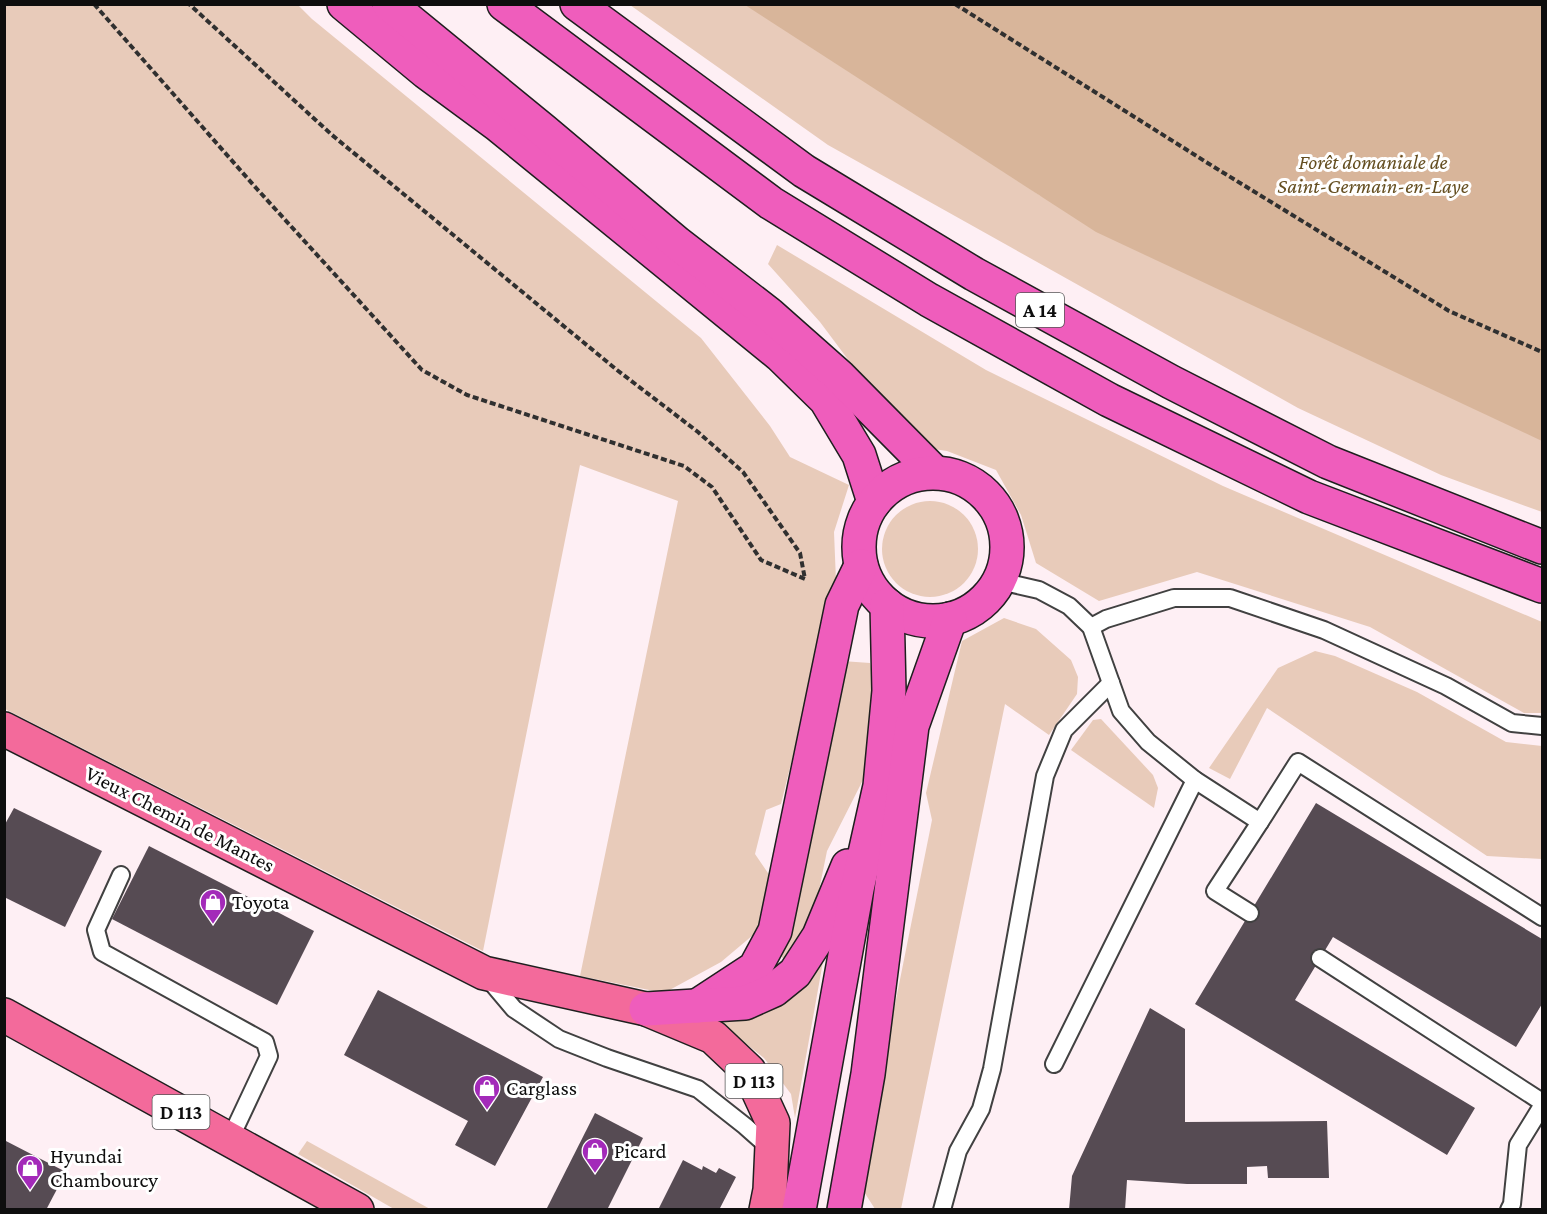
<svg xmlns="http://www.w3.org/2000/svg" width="1547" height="1214" font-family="'Crimson Pro',serif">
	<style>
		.green { fill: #e8cbba }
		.forest { fill: #d8b59a }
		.building { fill: #564b53 }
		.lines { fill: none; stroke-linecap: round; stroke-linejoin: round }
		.lane-casing { stroke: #414141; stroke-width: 20 }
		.primary-casing { stroke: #1f1f1f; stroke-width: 36 }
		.highway-casing { stroke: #1f1f1f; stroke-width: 36 }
		.path { stroke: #303030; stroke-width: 4; stroke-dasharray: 6 3; stroke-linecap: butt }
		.lane { stroke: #fff; stroke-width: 16 }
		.primary { stroke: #f36a9b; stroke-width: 33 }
		.highway { stroke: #ef5dbc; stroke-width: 33 }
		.labels { text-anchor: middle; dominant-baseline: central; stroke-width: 6; stroke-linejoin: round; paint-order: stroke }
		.shield { fill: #fff; stroke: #565656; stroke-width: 1.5 }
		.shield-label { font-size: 20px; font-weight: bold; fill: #0e0e0e }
		.park-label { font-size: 21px; font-style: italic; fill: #644e20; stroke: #fff }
		.street-label { font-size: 21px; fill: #0e0e0e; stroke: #fff }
		.poi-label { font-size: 21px; fill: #0e0e0e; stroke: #fff; text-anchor: start }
	</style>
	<rect width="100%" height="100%" fill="#feeff4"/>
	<g class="green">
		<path d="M 4,5 L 298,5 L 312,19 L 701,338 L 770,426 L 790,457 L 849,485 L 834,532 L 836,581 L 781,804 L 766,810 L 755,854 L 772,879 L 759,930 L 721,962 L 664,993 L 580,976 L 678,501 L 580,465 L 483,951 L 5,709 Z"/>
		<path d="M 630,5 L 768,5 L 924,110 L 1039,195 L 1542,439 L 1542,512 L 1441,475 L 1298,408 L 828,145 Z"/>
		<path d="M 777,245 L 986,370 L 1223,486 L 1542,622 L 1542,713 L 1524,713 L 1370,627 L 1197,572 L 1099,601 L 1036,563 L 1021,515 L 996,470 L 947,451 L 927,448 L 888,413 L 820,322 L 768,264 Z"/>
		<circle cx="930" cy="549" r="48"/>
		<path d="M 1004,618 L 1036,629 L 1071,660 L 1078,677 L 1077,694 L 1049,735 L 1005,704 L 901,1209 L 875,1209 L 859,1184 L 932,820 L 926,793 L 962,641 Z"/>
		<path d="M 1315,651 L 1335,656 L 1417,692 L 1506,742 L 1542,746 L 1542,859 L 1487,856 L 1267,708 L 1230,779 L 1209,768 L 1278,668 Z"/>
		<path d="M 842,661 L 870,663 L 876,689 L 865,776 L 827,851 L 816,905 L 799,944 L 785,961 L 777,951 Z"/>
		<path d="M 1101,719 L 1153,775 L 1158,788 L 1154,808 L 1071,750 L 1093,720 Z"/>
		<path d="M 826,945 L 795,1118 L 791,1094 L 764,1058 L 720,1023 L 766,1007 Z"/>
		<path d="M 307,1141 L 430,1209 L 394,1209 L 298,1154 Z"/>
	</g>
	<path class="forest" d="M 745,5 L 1542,5 L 1542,441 L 1096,232 Z"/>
	<g class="building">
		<path d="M 1316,803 L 1542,939 L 1542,1004 L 1516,1047 L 1333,937 L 1295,1000 L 1475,1108 L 1447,1155 L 1195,1004 Z"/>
		<path d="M 14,808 L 102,851 L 65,927 L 4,897 L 4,826 Z"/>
		<path d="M 149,846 L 314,931 L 277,1005 L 112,919 Z"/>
		<path d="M 378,990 L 543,1077 L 495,1166 L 455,1145 L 468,1121 L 344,1055 Z"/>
		<path d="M 1150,1008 L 1185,1029 L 1185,1122 L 1327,1121 L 1329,1178 L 1268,1178 L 1267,1166 L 1247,1167 L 1247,1184 L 1187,1184 L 1127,1180 L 1125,1210 L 1069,1210 L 1072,1176 Z"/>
		<path d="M 595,1113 L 643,1138 L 607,1210 L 546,1210 Z"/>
		<path d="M 4,1140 L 66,1172 L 46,1210 L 4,1210 Z"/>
		<path d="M 683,1160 L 702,1170 L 703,1166 L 716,1173 L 719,1168 L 736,1177 L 719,1210 L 658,1210 Z"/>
	</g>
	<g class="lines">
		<g class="lane-casing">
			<g id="lane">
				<path d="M 1000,581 L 1039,590 L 1069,606 L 1091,627 L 1121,711 L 1148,742 L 1195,780 L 1260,822 L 1298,762 L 1542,917"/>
				<path d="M 1091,627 L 1106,619 L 1174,598 L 1230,598 L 1324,630 L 1446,686 L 1512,723 L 1542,726"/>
				<path d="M 121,875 L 96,930 L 102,952 L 265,1042 L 269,1056 L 230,1139"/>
				<path d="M 1250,913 L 1215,891 L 1260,822"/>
				<path d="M 1320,958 L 1542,1102"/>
				<path d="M 487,977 L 514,1009 L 559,1039 L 607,1058 L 698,1089 L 745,1126 L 772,1150"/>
				<path d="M 1054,1064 L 1195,780"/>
				<path d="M 942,1210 L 958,1151 L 981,1109 L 992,1069 L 1045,776 L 1064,730 L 1111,683"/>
				<path d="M 1509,1210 L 1512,1204 L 1518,1145 L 1542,1106"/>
			</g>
		</g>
		<g class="primary-casing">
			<g id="primary">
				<path d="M 4,729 L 484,973 L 646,1009 L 713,1037 L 749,1071 L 773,1123 L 770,1190 L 766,1210"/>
				<path d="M 4,1015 L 357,1210"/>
			</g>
		</g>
		<g class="highway-casing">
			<g id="highway">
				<path d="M 344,4 L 426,72 L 498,125 L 780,355 L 826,400 L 859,455 L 874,502"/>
				<path d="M 389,4 L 544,131 L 677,243 L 769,314 L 839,376 L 934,472"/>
				<path d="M 504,4 L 771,203 L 929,300 L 1109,400 L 1309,497 L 1542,586"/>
				<path d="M 577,4 L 804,171 L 974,274 L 1171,382 L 1328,462 L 1542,547"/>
				<circle cx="933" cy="547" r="74"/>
				<path d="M 697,1006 L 755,968 L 775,931 L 842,605 L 861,566"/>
				<path d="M 646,1009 L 745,1003 L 774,990 L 795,973 L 819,936 L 848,866"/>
				<path d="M 799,1210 L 857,889 L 880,786 L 889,691 L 887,605"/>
				<path d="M 844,1210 L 868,1074 L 912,726 L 950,619"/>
			</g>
		</g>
		<g class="path">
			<path d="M 94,4 L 257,189 L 422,370 L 467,395 L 684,466 L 712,487 L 761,560 L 805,579 L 800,553 L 743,472 L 698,432 L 617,370 L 332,135 L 189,4"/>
			<path d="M 955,4 L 1214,167 L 1449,311 L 1542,352"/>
		</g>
		<use href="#lane" class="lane"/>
		<use href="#primary" class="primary"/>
		<use href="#highway" class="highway"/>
	</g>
	<defs>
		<g id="shop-pin" transform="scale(1.35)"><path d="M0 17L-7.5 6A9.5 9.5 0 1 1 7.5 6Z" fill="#a32ab9" stroke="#fff"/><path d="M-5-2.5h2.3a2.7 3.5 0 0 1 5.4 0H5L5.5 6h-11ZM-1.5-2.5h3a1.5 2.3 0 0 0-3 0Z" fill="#fff"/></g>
	</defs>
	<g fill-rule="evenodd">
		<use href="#shop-pin" x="213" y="902"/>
		<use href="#shop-pin" x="487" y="1088"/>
		<use href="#shop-pin" x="595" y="1151"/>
		<use href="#shop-pin" x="30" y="1168"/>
	</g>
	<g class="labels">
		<g class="shield">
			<rect x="1016" y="293" width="48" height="34" rx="4.5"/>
			<rect x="725.5" y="1064" width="57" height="34" rx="4.5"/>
			<rect x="152.5" y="1095" width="57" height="34" rx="4.5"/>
		</g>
		<g class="shield-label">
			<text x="1040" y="310">A 14</text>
			<text x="754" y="1081">D 113</text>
			<text x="181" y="1112">D 113</text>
		</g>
		<g class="park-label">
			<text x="1373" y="162">Forêt domaniale de<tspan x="1373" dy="24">Saint-Germain-en-Laye</tspan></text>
		</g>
		<g class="street-label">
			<text transform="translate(180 819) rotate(27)">Vieux Chemin de Mantes</text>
		</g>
		<g class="poi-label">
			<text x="232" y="902">Toyota</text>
			<text x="506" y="1088">Carglass</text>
			<text x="614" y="1151">Picard</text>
			<text x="50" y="1156">Hyundai<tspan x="50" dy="24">Chambourcy</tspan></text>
		</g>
	</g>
	<rect width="1547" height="1214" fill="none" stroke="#0e0e0e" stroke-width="12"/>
</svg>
